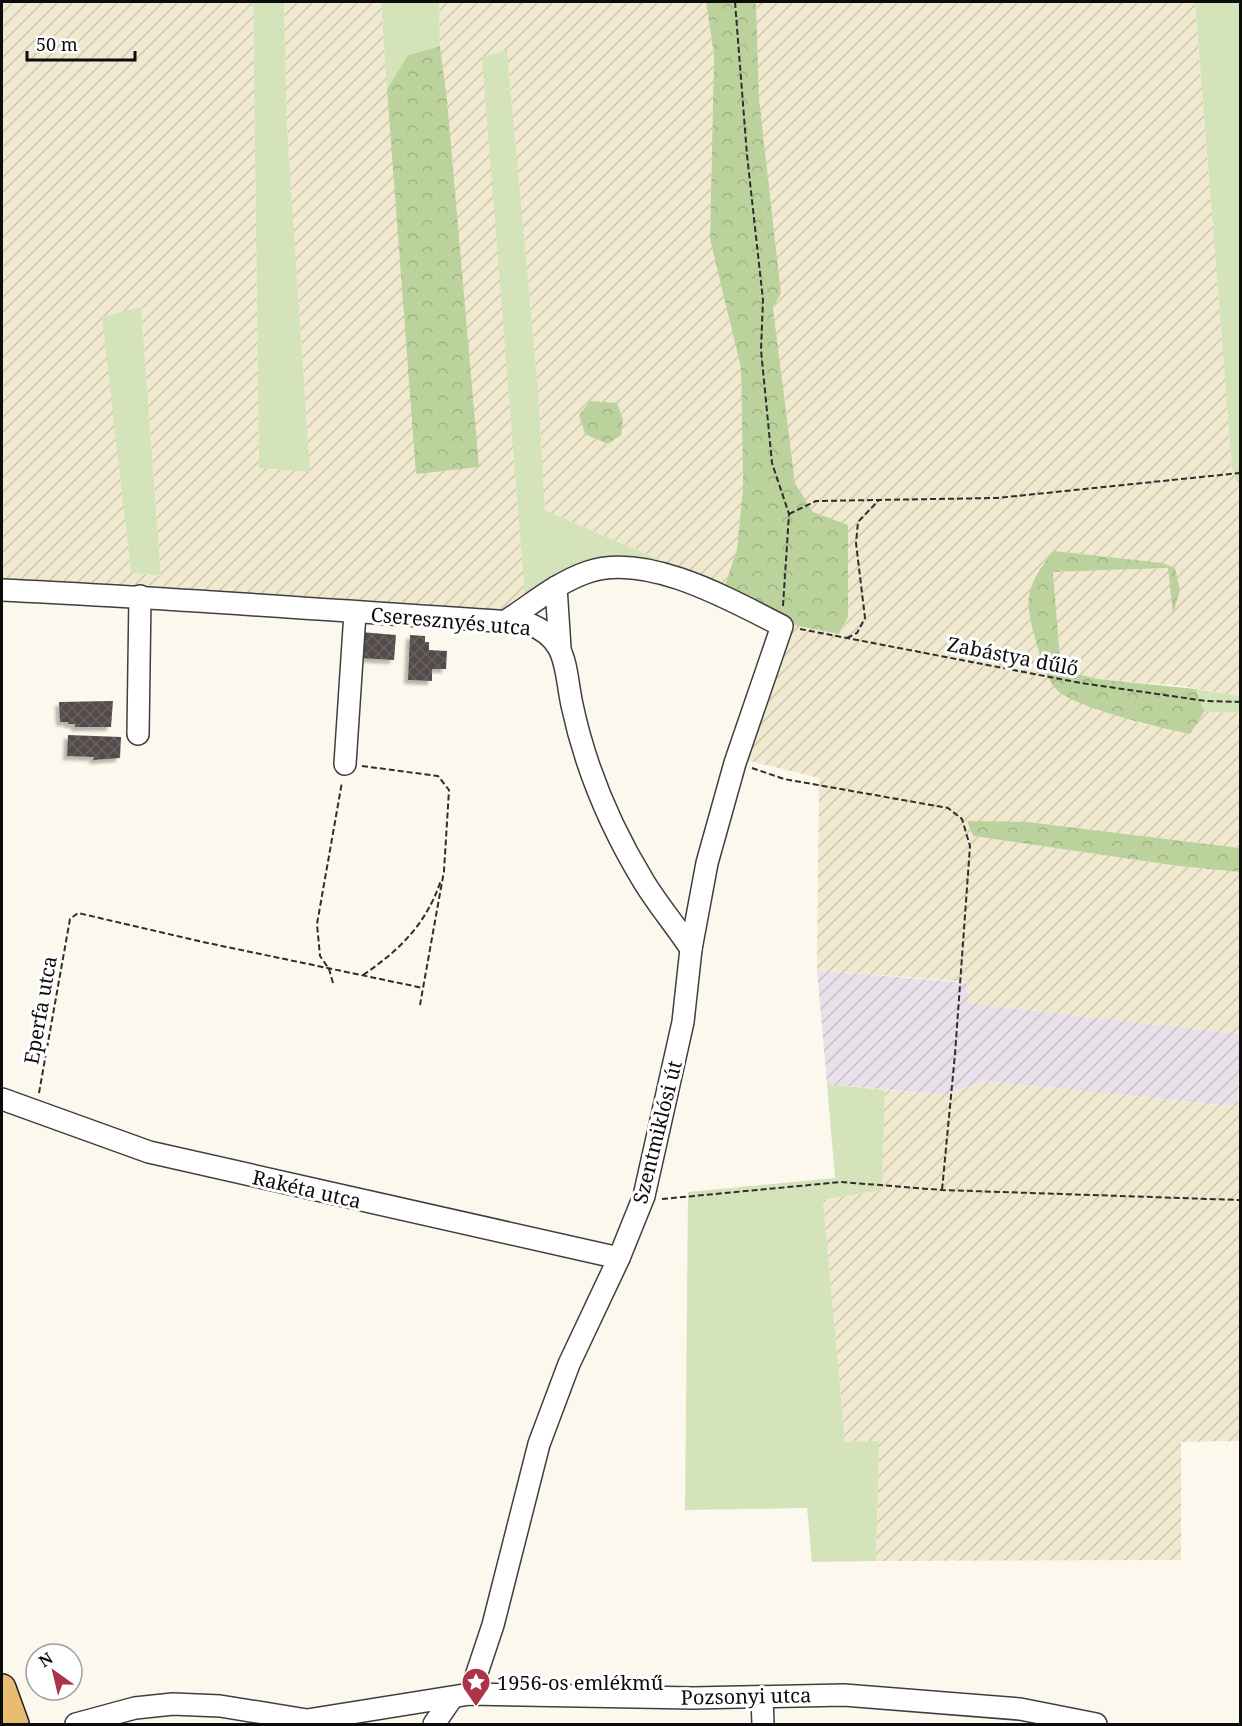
<svg xmlns="http://www.w3.org/2000/svg" width="1242" height="1726" font-family="'Noto Serif',serif">
	<style>
		.industrial { fill: url(#industrial-furrows) }
		.farmland { fill: url(#farmland-furrows); fill-rule: evenodd }
		.grass { fill: #d5e3bb }
		.forest { fill: url(#forest-crowns) }
		.building { fill: url(#building-cross-hatch); filter: url(#shadow) }
		.lines { fill: none; stroke-linecap: round; stroke-linejoin: round }
		.minor-casing { stroke: #3f3f3f; stroke-width: 24 }
		.major-casing { stroke: #1d1d1d; stroke-width: 30 }
		.path { stroke: #2e2e2e; stroke-width: 2; stroke-dasharray: 6 3; stroke-linecap: butt }
		.minor { stroke: #fff; stroke-width: 21 }
		.major { stroke: #e9bd71; stroke-width: 27 }
		.labels { text-anchor: middle; dominant-baseline: central; stroke-width: 6; stroke-linejoin: round; paint-order: stroke }
		.street-label { font-size: 20px; fill: #0c0c0c; stroke: #fff }
		.poi-label { font-size: 20px; fill: #0c0c0c; stroke: #fff; text-anchor: start }
	</style>
	<defs>
		<pattern id="industrial-furrows" width="10" height="10" patternUnits="userSpaceOnUse" patternTransform="scale(1.5)"><rect width="10" height="10" fill="#e8e1ea"/><path d="M-1 1l2-2M0 10L10 0M9 11l2-2" fill="none" stroke="#c6c0c8"/></pattern>
		<pattern id="farmland-furrows" width="10" height="10" patternUnits="userSpaceOnUse" patternTransform="scale(1.5)"><rect width="10" height="10" fill="#f0e9d0"/><path d="M-1 1l2-2M0 10L10 0M9 11l2-2" fill="none" stroke="#cdc7b1"/></pattern>
		<pattern id="forest-crowns" width="20" height="18" patternUnits="userSpaceOnUse" patternTransform="scale(1.5)"><rect width="20" height="18" fill="#bbd29c"/><path d="M2 6a3 3 0 1 1 6 0M12 15a3 3 0 1 1 6 0" fill="none" stroke="#a0b385"/></pattern>
		<pattern id="building-cross-hatch" width="8" height="8" patternUnits="userSpaceOnUse" patternTransform="scale(1.5)"><rect width="8" height="8" fill="#534c4a"/><path d="M0 0l8 8M0 8l8-8" fill="none" stroke="#676160"/></pattern>
		<filter id="shadow"><feDropShadow dx="-4" dy="4" stdDeviation="1.5" flood-color="#0004"/></filter>
	</defs>
	<rect width="100%" height="100%" fill="#fdf8ed"/>
	<path class="industrial" d="M 817,970 L 967,983 L 967,1003 L 1240,1034 L 1238,1107 L 986,1081 L 943,1095 L 827,1084 Z"/>
	<g class="farmland">
		<path d="M 2,2 L 253,2 L 259,468 L 310,471 L 287,127 L 284,2 L 381,2 L 399,239 L 478,467 L 447,99 L 440,46 L 439,2 L 706,2 L 714,55 L 710,239 L 741,368 L 743,487 L 737,549 L 724,588 L 545,510 L 538,388 L 507,51 L 483,57 L 525,599 L 502,616 L 165,587 L 2,581 ZM 141,307 L 161,576 L 131,573 L 103,317 Z"/>
		<path d="M 756,2 L 1195,2 L 1232,468 L 1240,490 L 1240,696 L 1181,686 L 1098,679 L 1061,670 L 1053,572 L 1169,568 L 1173,612 L 1174,568 L 1054,551 L 1042,662 L 1056,690 L 1087,704 L 1143,724 L 1189,734 L 1204,712 L 1240,713 L 1240,848 L 1028,822 L 973,836 L 1178,866 L 1240,872 L 1240,1034 L 967,1003 L 967,982 L 817,970 L 819,778 L 741,759 L 788,624 L 839,634 L 848,617 L 848,526 L 813,512 L 795,483 L 773,308 L 781,293 L 759,98 Z"/>
		<path d="M 986,1081 L 1238,1107 L 1240,1082 L 1240,1441 L 1181,1442 L 1181,1560 L 876,1561 L 879,1441 L 845,1443 L 823,1200 L 882,1190 L 885,1090 L 943,1095 Z"/>
	</g>
	<g class="grass">
		<path d="M 253,2 L 284,2 L 287,127 L 310,472 L 259,468 Z"/>
		<path d="M 381,2 L 439,2 L 440,46 L 408,55 L 387,89 Z"/>
		<path d="M 1195,2 L 1240,2 L 1240,490 L 1232,468 Z"/>
		<path d="M 507,50 L 538,388 L 545,510 L 660,560 L 604,559 L 525,599 L 482,57 Z"/>
		<path d="M 141,307 L 161,576 L 131,573 L 102,317 Z"/>
		<path d="M 1196,689 L 1240,696 L 1240,713 L 1204,712 Z"/>
		<path d="M 827,1084 L 885,1090 L 882,1190 L 823,1200 L 845,1442 L 879,1441 L 876,1561 L 812,1562 L 807,1508 L 685,1510 L 688,1192 L 835,1178 Z"/>
	</g>
	<g class="forest">
		<path d="M 706,2 L 756,2 L 759,98 L 781,293 L 773,308 L 795,483 L 813,512 L 848,525 L 848,617 L 839,634 L 788,624 L 724,588 L 737,549 L 743,487 L 741,368 L 710,239 L 714,55 Z"/>
		<path d="M 440,46 L 447,99 L 479,467 L 416,474 L 387,89 L 408,55 Z"/>
		<path d="M 590,401 L 617,403 L 623,420 L 621,435 L 608,444 L 585,434 L 579,415 Z"/>
		<path d="M 1054,551 L 1162,563 L 1175,568 L 1180,590 L 1173,614 L 1168,568 L 1053,572 L 1061,670 L 1098,679 L 1196,689 L 1204,712 L 1190,734 C 1164,729 1072,707 1056,689 C 1048,681 1042,663 1039,652 C 1026,604 1020,592 1054,551 Z"/>
		<path d="M 967,821 L 1028,822 L 1240,848 L 1240,872 L 1178,866 L 973,836 Z"/>
	</g>
	<g class="building">
		<path d="M 361,632 L 396,635 L 394,660 L 359,658 Z"/>
		<path d="M 410,635 L 425,636 L 425,642 L 429,642 L 429,650 L 447,651 L 446,669 L 432,669 L 432,681 L 408,680 Z"/>
		<path d="M 113,701 L 111,727 L 75,727 L 75,724 L 68,724 L 68,722 L 60,722 L 59,702 Z"/>
		<path d="M 68,735 L 121,737 L 120,758 L 93,760 L 94,757 L 67,756 Z"/>
	</g>
	<g class="lines">
		<g class="minor-casing">
			<g id="minor">
				<path d="M 556,587 L 560,648"/>
				<path d="M 2,590 C 177,598 352,612 527,623 C 569,639 564,667 572,705 C 585,766 611,828 644,882 C 658,905 676,926 691,949"/>
				<path d="M 138,734 L 140,596"/>
				<path d="M 345,764 L 355,613"/>
				<path d="M 2,1099 L 149,1152 L 619,1258"/>
				<path d="M 470,1694 L 493,1625 L 539,1444 L 569,1364 L 619,1258 L 644,1196 L 683,1022 L 691,949 L 707,863 L 735,763 L 782,626 C 731,600 647,552 588,572 C 558,582 532,604 506,621"/>
				<path d="M 762,1697 L 763,1724"/>
				<path d="M 76,1724 L 135,1708 L 173,1704 L 220,1706 L 307,1720 L 470,1694 L 693,1698 L 844,1695 L 1020,1709 L 1096,1724"/>
				<path d="M 434,1724 L 452,1698"/>
			</g>
		</g>
		<g class="major-casing">
			<path id="major" d="M 2,1688 L 15,1724"/>
		</g>
		<g class="path">
			<path d="M 735,2 L 747,155 L 763,300 L 761,350 L 772,463 L 789,514 L 783,606"/>
			<path d="M 789,514 L 816,501 L 997,498 L 1240,473"/>
			<path d="M 800,629 L 1081,683 L 1206,701 L 1240,702"/>
			<path d="M 847,638 L 857,633 L 865,618 L 856,543 L 858,522 L 879,500"/>
			<path d="M 362,766 L 438,776 L 449,790 L 444,871 L 420,1005"/>
			<path d="M 752,768 L 784,779 L 948,808 L 962,819 L 970,846 L 955,1054 L 942,1190"/>
			<path d="M 363,975 C 400,950 427,923 441,880"/>
			<path d="M 333,983 L 329,969 L 320,956 L 317,924 L 342,782"/>
			<path d="M 39,1093 L 70,919 L 78,913 L 203,942 L 423,988"/>
			<path d="M 662,1199 L 841,1182 L 942,1190 L 1240,1200"/>
		</g>
		<use href="#minor" class="minor"/>
		<use href="#major" class="major"/>
	</g>
	<defs>
		<g id="sight-pin" transform="scale(1.5)"><path d="M0 17L-7.5 6A9.5 9.5 0 1 1 7.5 6Z" fill="#ac3449" stroke="#fff"/><path d="M0-6L1.8-2.2L6-1.7L2.9 1.2L3.7 5.4L0 3.3L-3.7 5.4L-2.9 1.2L-6-1.7L-1.8-2.2Z" fill="#fff"/></g>
	</defs>
	<g fill-rule="evenodd">
		<use href="#sight-pin" x="476" y="1682"/>
	</g>
	<g class="labels">
		<g class="street-label">
			<text transform="translate(451 621) rotate(5)">Cseresznyés utca</text>
			<text transform="translate(1013 656) rotate(11)">Zabástya dűlő</text>
			<text transform="translate(40 1010) rotate(-80)">Eperfa utca</text>
			<text transform="translate(657 1132) rotate(-76)">Szentmiklósi út</text>
			<text transform="translate(307 1189) rotate(13)">Rakéta utca</text>
			<text transform="translate(746 1696) rotate(-1)">Pozsonyi utca</text>
		</g>
		<g class="poi-label">
			<text x="497" y="1682">1956-os emlékmű</text>
		</g>
	</g>
	<rect width="1242" height="1726" fill="none" stroke="#0c0c0c" stroke-width="6"/>
	<g transform="translate(54 1672) rotate(326)"><circle r="28" fill="#ffffff" stroke="#9e9e9e" stroke-width="1.5"/>
	<path d="M0-4.5L10 22L0 15L-10 22Z" fill="#ac3449"/>
	<text y="-9" font-size="16" font-weight="bold" text-anchor="middle" fill="#0c0c0c">N</text>
	</g>
	<path d="M27 51v9h108v-9" fill="none" stroke="#0c0c0c" stroke-width="3"/>
	<text x="36" y="51" font-size="18" fill="#0c0c0c" stroke="#ffffff" stroke-width="4.5" paint-order="stroke">50 m</text>
</svg>
